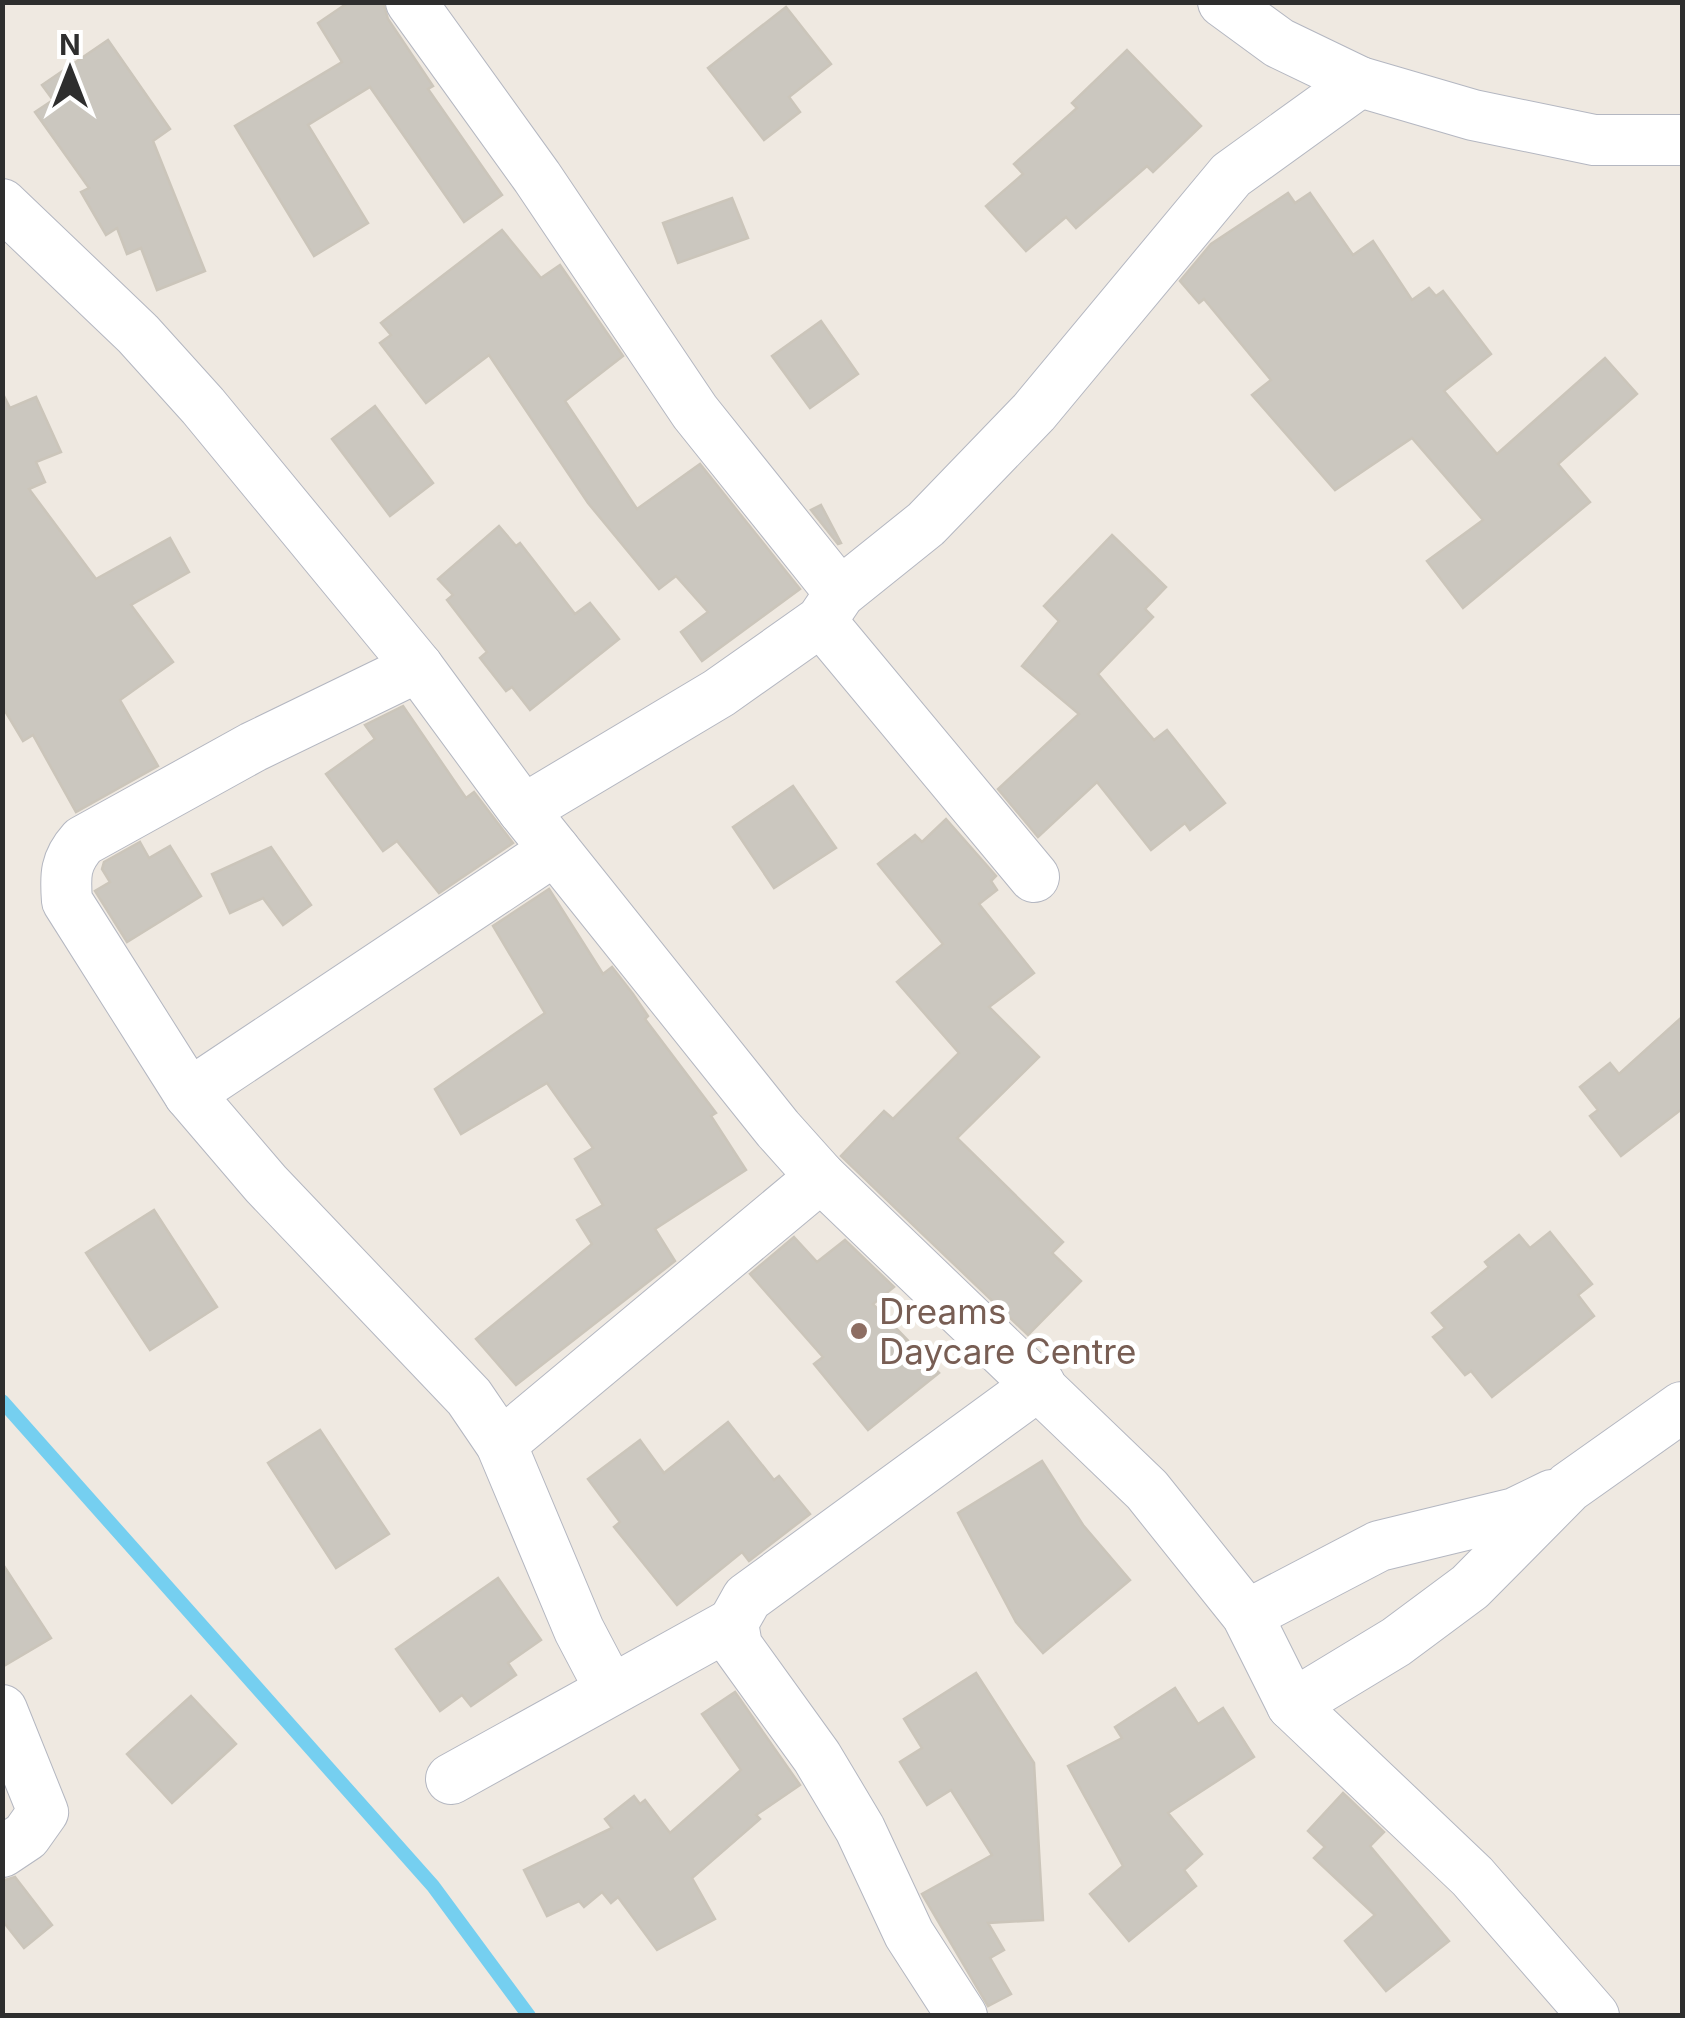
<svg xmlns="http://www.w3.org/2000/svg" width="1685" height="2018" font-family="Inter,sans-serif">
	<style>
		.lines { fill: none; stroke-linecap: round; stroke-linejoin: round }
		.stream { stroke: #75cff0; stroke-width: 14 }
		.building { fill: #cbc7bf; stroke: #cbc5ba; stroke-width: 2.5 }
		.minor-casing { stroke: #b4b7c1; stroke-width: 52 }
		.minor { stroke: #fff; stroke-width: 50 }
		.education-dot { fill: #8d6e63; stroke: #fff; stroke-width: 4 }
		.labels { text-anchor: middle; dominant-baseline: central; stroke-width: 10; stroke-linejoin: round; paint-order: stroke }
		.education-label { font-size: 35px; fill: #785e54; stroke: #fff; text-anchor: start }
	</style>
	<rect width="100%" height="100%" fill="#efe9e1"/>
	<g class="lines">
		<path class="stream" d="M 2,1401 L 433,1886 L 529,2016"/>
	</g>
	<g class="building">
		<path d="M 349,2 L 383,2 L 388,19 L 433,86 L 428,89 L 502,195 L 464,222 L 370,87 L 308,125 L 368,223 L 314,256 L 235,126 L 342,62 L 318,23 Z"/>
		<path d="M 786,7 L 831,64 L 789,97 L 800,112 L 764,140 L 708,68 Z"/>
		<path d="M 108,40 L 170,129 L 153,141 L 205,271 L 157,290 L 141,248 L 127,254 L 117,228 L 106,235 L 81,192 L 89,188 L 35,112 L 53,100 L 42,85 Z"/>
		<path d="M 1127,50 L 1201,126 L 1153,172 L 1147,166 L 1076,228 L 1066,217 L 1026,251 L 986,206 L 1023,174 L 1014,164 L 1077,108 L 1072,103 Z"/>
		<path d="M 1288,193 L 1295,203 L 1310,193 L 1353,255 L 1373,241 L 1412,300 L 1429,288 L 1436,296 L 1443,291 L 1491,354 L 1444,391 L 1497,454 L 1605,358 L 1637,394 L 1558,464 L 1590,502 L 1463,608 L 1427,561 L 1483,520 L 1412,438 L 1335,490 L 1252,395 L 1271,380 L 1204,299 L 1199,303 L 1180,281 L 1211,244 Z"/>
		<path d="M 732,198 L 748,238 L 678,263 L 663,223 Z"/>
		<path d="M 502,230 L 541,278 L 560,265 L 623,356 L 565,401 L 637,509 L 700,464 L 800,589 L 702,661 L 681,632 L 708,612 L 676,576 L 659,589 L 588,503 L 489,355 L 426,403 L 380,343 L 391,335 L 381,323 Z"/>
		<path d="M 821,321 L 858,374 L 810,408 L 772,356 Z"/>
		<path d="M 2,392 L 10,408 L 36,397 L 61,452 L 36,462 L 45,482 L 29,489 L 96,579 L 170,538 L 189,572 L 131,605 L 173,662 L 120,700 L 158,766 L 76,812 L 33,735 L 23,741 L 2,706 Z"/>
		<path d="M 375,406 L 433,483 L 390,516 L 332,439 Z"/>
		<path d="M 821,505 L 841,543 L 838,544 L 811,510 Z"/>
		<path d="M 499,526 L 516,546 L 520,543 L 575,614 L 590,603 L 619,639 L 530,710 L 512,687 L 506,691 L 480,658 L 487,652 L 447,600 L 453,595 L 438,579 Z"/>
		<path d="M 1112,535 L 1166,587 L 1145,609 L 1153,617 L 1098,674 L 1154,740 L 1167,730 L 1225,803 L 1190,830 L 1185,823 L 1151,850 L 1097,782 L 1038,837 L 998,789 L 1079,714 L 1022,666 L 1059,621 L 1044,606 Z"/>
		<path d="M 403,706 L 466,798 L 474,792 L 513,843 L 439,893 L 397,841 L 383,851 L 326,774 L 375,739 L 365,725 Z"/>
		<path d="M 793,786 L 836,848 L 774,888 L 733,827 Z"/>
		<path d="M 946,819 L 996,876 L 991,881 L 997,890 L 979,904 L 1034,973 L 989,1007 L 1039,1057 L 957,1138 L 1063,1242 L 1052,1253 L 1081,1281 L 1028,1335 L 841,1156 L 884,1111 L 893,1119 L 959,1053 L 897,982 L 943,944 L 878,864 L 915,835 L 922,842 Z"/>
		<path d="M 140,842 L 149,858 L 170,846 L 201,896 L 127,942 L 95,891 L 110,882 L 102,869 L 104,862 Z"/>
		<path d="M 271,847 L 311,905 L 283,925 L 263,898 L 230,913 L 212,874 Z"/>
		<path d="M 549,889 L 603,974 L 612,967 L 633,994 L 648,1016 L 645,1019 L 716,1113 L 711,1116 L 746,1170 L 655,1229 L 675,1261 L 516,1385 L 476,1339 L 592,1244 L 577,1220 L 603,1205 L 575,1159 L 593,1148 L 547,1083 L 461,1134 L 435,1089 L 545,1013 L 493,926 Z"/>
		<path d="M 1682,1017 L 1682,1109 L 1621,1156 L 1590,1116 L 1598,1110 L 1580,1087 L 1610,1063 L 1619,1074 Z"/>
		<path d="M 154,1210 L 217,1307 L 150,1350 L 86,1253 Z"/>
		<path d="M 1550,1232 L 1592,1284 L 1578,1295 L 1594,1316 L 1492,1397 L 1471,1371 L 1465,1375 L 1433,1337 L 1445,1328 L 1432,1313 L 1489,1267 L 1485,1262 L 1519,1235 L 1530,1248 Z"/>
		<path d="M 794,1237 L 817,1262 L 845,1240 L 894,1287 L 873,1304 L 939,1373 L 868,1430 L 814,1364 L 823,1357 L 750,1274 Z"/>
		<path d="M 728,1422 L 774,1480 L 779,1476 L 810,1514 L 749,1561 L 742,1552 L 677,1605 L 614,1527 L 620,1522 L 588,1479 L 640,1440 L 664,1473 Z"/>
		<path d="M 320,1430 L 389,1534 L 336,1568 L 268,1463 Z"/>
		<path d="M 1042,1461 L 1083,1525 L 1130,1580 L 1043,1653 L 1016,1622 L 958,1513 Z"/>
		<path d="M 2,1563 L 51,1638 L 2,1667 Z"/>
		<path d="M 498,1578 L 541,1640 L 508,1663 L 516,1675 L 471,1706 L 462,1695 L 440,1711 L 396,1649 Z"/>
		<path d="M 976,1673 L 1034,1763 L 1043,1920 L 988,1923 L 1004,1950 L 990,1958 L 1011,1994 L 988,2006 L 922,1894 L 992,1855 L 951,1790 L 927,1805 L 900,1762 L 922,1748 L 904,1719 Z"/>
		<path d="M 1175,1688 L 1198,1724 L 1223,1708 L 1254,1757 L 1168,1813 L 1202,1854 L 1184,1870 L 1196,1886 L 1129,1941 L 1090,1894 L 1123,1866 L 1068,1766 L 1122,1738 L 1115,1727 Z"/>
		<path d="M 735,1692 L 800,1785 L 756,1815 L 760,1819 L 692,1878 L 715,1919 L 657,1950 L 618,1897 L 611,1903 L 602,1892 L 584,1907 L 579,1901 L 547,1916 L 524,1870 L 612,1828 L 605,1819 L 634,1796 L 640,1804 L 645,1800 L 670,1833 L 741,1770 L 702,1714 Z"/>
		<path d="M 191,1696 L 236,1744 L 172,1803 L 127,1754 Z"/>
		<path d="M 1343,1793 L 1384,1832 L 1370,1846 L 1449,1941 L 1386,1991 L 1345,1941 L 1375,1915 L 1314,1858 L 1325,1847 L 1308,1831 Z"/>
		<path d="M 15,1877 L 52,1925 L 24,1948 L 2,1920 L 2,1881 Z"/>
	</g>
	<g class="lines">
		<g class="minor-casing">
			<g id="minor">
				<path d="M 411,2 L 537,177 L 695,412 L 840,593"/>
				<path d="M 1223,2 L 1279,43 L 1360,82 L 1473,115 L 1594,140 L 1682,140"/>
				<path d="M 2,204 L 138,334 L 203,406 L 418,667 L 523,810 L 778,1129 L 821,1177 L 1147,1490 L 1247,1615 L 1292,1705 L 1472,1876 L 1594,2016"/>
				<path d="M 821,621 L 1034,877"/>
				<path d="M 418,667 L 253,747 L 83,841 C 65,861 65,875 67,901 L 189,1094 L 266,1184 L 469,1397 L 501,1444 L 579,1630 L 610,1689"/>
				<path d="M 523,810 L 719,693 L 821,621 L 840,593 L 926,524 L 1034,412 L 1231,175 L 1360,82"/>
				<path d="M 189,1094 L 555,850"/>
				<path d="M 501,1444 L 821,1177"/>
				<path d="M 1247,1615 L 1379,1546 L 1515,1513 L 1552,1495"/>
				<path d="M 1292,1705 L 1396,1642 L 1470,1587 L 1569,1487 L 1682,1407"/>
				<path d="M 2,1710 L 43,1812 L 26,1836 L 2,1852"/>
				<path d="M 451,1779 L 733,1623"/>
				<path d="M 962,2016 L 909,1934 L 860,1829 L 817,1757 L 737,1646 L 733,1623 L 747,1598 L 1040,1384"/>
			</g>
		</g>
		<use href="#minor" class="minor"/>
	</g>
	<circle class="education-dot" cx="859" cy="1331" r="10"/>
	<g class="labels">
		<g class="education-label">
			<text x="879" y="1311">Dreams<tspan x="879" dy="40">Daycare Centre</tspan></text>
		</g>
	</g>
	<rect width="1685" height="2018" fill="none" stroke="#2e2e2e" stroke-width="10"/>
	<g transform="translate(70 70)" stroke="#ffffff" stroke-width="8" paint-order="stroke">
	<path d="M0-8L18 38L0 25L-18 38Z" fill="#2e2e2e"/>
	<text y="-15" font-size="28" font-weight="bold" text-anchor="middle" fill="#2e2e2e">N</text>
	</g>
</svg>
